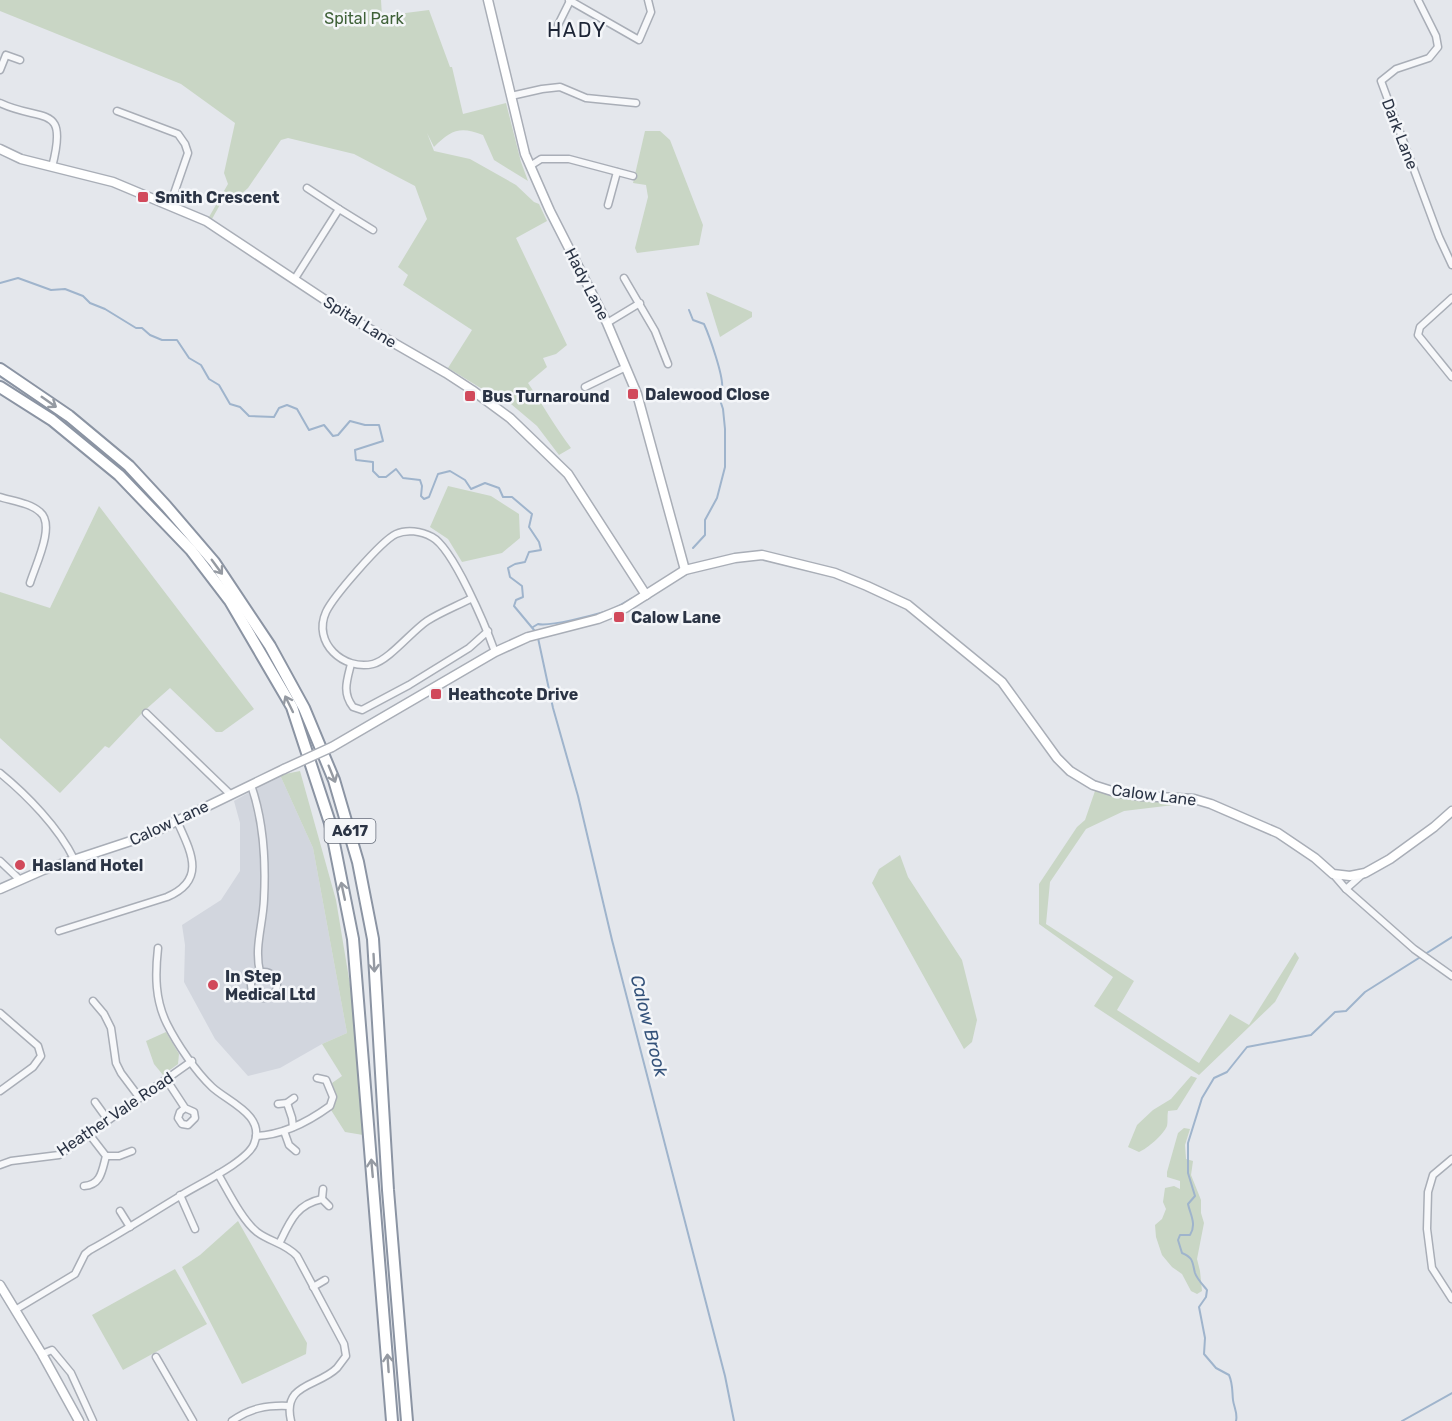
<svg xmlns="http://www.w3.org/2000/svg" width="1452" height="1421" font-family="Rubik,sans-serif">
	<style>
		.built { fill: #d2d6de }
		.green { fill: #c9d6c5 }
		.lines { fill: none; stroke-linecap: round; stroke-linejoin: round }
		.stream { stroke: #9fb4cc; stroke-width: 2 }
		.street-casing { stroke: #a9aeb7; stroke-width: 9 }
		.secondary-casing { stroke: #a9aeb7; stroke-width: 11 }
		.highway-casing { stroke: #8b94a3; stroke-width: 14 }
		.street { stroke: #f7f8fa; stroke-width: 6 }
		.secondary { stroke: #fff; stroke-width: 8 }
		.highway { stroke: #fff; stroke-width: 10 }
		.secondary-bridge-casing { stroke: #a9aeb7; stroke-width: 11; stroke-linecap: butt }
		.secondary-bridge { stroke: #fff; stroke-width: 8 }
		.oneway { stroke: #959aa2 }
		.poi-dot { fill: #d1495b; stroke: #f4f6f9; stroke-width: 2 }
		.labels { text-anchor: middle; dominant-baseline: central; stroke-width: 5; stroke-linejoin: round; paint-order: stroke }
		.shield { fill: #f4f6f9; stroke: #676e7b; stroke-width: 1.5 }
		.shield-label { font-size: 15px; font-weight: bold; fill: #2b3445 }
		.park-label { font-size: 16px; fill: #3f6138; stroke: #f4f6f9 }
		.street-label { font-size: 16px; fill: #2b3445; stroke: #f4f6f9 }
		.poi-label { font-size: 16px; font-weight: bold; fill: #2b3445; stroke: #f4f6f9; text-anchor: start }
		.water-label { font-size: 18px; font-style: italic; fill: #34527a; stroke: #f4f6f9 }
		.quarter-label { font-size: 20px; letter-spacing: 1.5px; fill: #1d2536; stroke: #f4f6f9 }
	</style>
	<rect width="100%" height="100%" fill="#e4e7ec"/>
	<path class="built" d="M 280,775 L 313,848 L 347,1033 L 322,1044 L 280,1068 L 248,1076 L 215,1039 L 184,982 L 185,945 L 182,925 L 221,900 L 240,871 L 240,823 L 234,801 Z"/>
	<g class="green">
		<path d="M 0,0 L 381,0 L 382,16 L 429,10 L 450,67 L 452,67 L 463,114 L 506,103 L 521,162 L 528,181 L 494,160 L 483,135 C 460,126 451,130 434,147 L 427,133 L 434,151 L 470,159 L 516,185 L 534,202 L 539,204 L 547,221 L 516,238 L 567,345 L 556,354 L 543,358 L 547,367 L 528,383 C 543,405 555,427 571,448 L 559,455 L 537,426 L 511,404 L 505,395 L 492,395 L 448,368 L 472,330 L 403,285 L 408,275 L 398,267 L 427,219 L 415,186 L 354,154 L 288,138 L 281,140 L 248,188 L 229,205 L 222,201 L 212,219 L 209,217 L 228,184 L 224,173 L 235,123 L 181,84 L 0,11 Z"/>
		<path d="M 645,131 L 660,131 L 670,140 L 703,225 L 699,245 L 637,253 L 635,248 L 648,197 L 646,185 L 633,183 Z"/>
		<path d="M 706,292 L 752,312 L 752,317 L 720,337 Z"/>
		<path d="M 448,486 L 491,496 L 519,514 L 520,538 L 502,553 L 462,562 L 448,539 L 430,527 Z"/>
		<path d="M 99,506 L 254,709 L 222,732 L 216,732 L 170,688 L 144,711 L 109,748 L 105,746 L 60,793 L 0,738 L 0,592 L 50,608 Z"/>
		<path d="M 300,771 L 336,900 L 357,1027 L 363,1135 L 345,1132 L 331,1110 L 337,1099 L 332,1083 L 342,1076 L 322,1044 L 347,1033 L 313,848 L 280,775 Z"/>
		<path d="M 1095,791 L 1173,800 L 1182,804 L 1124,811 L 1086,829 L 1050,882 L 1046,924 L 1134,981 L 1117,1010 L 1199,1063 L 1230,1014 L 1249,1025 L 1295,952 L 1299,958 L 1275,1002 L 1199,1075 L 1094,1006 L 1113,977 L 1039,924 L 1039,884 L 1077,827 L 1085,820 Z"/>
		<path d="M 900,855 L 908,877 L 962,960 L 977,1020 L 972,1042 L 964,1049 L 872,883 L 879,869 Z"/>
		<path d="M 166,1032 L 179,1054 L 178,1064 L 163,1075 L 154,1064 L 146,1041 Z"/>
		<path d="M 1191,1076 L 1197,1078 L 1177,1110 L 1168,1111 C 1167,1116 1168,1122 1167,1126 C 1164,1134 1147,1149 1139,1152 L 1128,1147 L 1137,1125 L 1153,1110 L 1171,1099 Z"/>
		<path d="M 1184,1128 L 1190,1129 L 1185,1145 L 1186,1159 L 1193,1161 L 1191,1175 L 1201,1200 L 1201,1213 L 1204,1223 L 1197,1259 L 1200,1271 L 1202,1291 L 1197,1294 L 1191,1291 L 1182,1274 L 1172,1267 L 1162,1255 L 1156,1237 L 1155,1225 L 1162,1219 L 1166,1209 L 1163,1202 L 1165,1188 L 1174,1186 L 1180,1189 L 1180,1181 L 1167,1177 L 1167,1172 L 1178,1133 Z"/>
		<path d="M 238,1221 L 307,1343 L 306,1354 L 242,1384 L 182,1267 L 200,1255 Z"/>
		<path d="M 175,1269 L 207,1324 L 123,1370 L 92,1315 Z"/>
	</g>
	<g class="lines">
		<g class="stream">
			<path d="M 0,283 L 18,278 L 51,290 L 65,289 L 83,296 L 90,303 L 105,309 L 136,328 L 142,328 L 150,335 L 162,340 L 177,340 L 189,358 L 201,365 L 209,379 L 219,385 L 230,404 L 240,407 L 249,416 L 274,417 L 279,408 L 287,405 L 297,409 L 309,430 L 324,425 L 333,436 L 338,435 L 350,421 L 365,425 L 379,425 L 383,441 L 355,450 L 356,460 L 373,462 L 373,471 L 379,477 L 386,477 L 396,469 L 403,478 L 420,480 L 422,486 L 421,496 L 424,499 L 429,497 L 438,474 L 450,471 L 465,480 L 471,489 L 485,483 L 499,488 L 503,497 L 512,497 L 532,514 L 529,527 L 539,542 L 541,550 L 529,552 L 525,562 L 515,564 L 508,568 L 510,577 L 522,586 L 523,597 L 516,600 L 514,606 L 534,630"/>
			<path d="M 689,310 L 693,320 L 704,324 C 709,335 724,377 722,388 C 722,389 719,396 719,397 L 723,409 L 725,429 L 725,467 L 717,498 L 705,520 L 705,535 L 693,548"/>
			<path d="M 533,627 L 538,624 C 549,627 594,615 608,611 C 616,608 625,602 633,598"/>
			<path d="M 538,638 L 553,708 L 578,796 L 612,940 L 725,1376 L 734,1421"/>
			<path d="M 1236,1421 C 1238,1413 1234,1408 1233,1400 C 1232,1391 1233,1384 1229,1375 L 1216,1368 L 1204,1354 L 1205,1338 L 1199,1307 L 1206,1297 L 1207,1290 C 1203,1285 1197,1279 1195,1273 C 1192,1262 1194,1258 1182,1253 L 1178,1240 L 1180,1235 L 1190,1235 C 1197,1224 1190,1214 1188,1204 L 1195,1196 L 1188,1173 L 1188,1143 L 1202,1098 L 1214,1078 L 1227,1072 L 1247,1047 L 1311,1035 L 1335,1012 L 1346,1011 L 1365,992 L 1452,937"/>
			<path d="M 1402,1421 L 1452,1393"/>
		</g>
		<g class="street-casing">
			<g id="street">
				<path d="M 569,0 L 639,40 L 651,12 L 648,0"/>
				<path d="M 1418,0 L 1436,36 L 1438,47 L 1429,58 L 1396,69 L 1381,81 L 1439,237 L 1452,265"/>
				<path d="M 558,25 L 570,1"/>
				<path d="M 0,70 L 6,55 L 20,60"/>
				<path d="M 511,96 L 542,89 L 560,87 L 586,98 L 636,103"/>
				<path d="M 0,103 C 42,123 69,102 52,167"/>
				<path d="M 117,111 L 178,134 L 185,144 L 188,153 L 170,205"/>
				<path d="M 530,166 L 541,159 L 569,159 L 633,176"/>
				<path d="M 608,205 L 617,172"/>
				<path d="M 339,209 L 373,230"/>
				<path d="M 624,278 L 655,331 L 668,364"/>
				<path d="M 294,280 L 339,209 L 307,188"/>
				<path d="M 1452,298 L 1420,327 L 1418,335 L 1452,377"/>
				<path d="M 607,323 L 640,303"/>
				<path d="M 585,387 L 626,367"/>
				<path d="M 0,497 C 13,501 30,503 40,512 C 56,525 35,566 30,583"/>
				<path d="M 472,598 C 457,606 441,612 427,621 C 412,631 389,660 373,664 C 344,671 312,643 326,612 C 333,597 381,541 396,534 C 407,529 421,531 432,537 C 453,548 486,627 495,652"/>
				<path d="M 351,664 C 347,680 342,693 353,707 L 362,710 L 409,685 L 469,648 L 488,631"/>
				<path d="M 146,713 L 230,794"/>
				<path d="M 0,773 C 27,795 59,828 74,859"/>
				<path d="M 251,785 C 264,822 266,860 264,899 C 263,925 254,947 260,972"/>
				<path d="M 0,861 L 19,879"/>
				<path d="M 1333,874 L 1346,889 L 1414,949 L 1452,976"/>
				<path d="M 1346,889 L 1364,873"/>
				<path d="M 59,931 L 167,897 C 207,880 191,852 177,821"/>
				<circle cx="264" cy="985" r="13"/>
				<path d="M 93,1001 L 104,1014 L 111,1028 L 116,1063 L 121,1073 L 139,1097"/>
				<path d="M 0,1013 L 38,1046 L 41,1056 L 33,1067 L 0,1091"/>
				<path d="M 166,1079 L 185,1108 L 194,1112 L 195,1118 L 188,1125 L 182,1124 L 178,1118 L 180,1112 L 185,1108"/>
				<path d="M 95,1102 L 108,1120"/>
				<path d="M 287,1103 L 292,1118 L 293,1127"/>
				<path d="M 278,1104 L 287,1103 L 294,1098"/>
				<path d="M 284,1131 L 289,1145 L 296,1151"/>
				<path d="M 256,1136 C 283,1135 308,1122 330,1106 L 333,1097 L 326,1080 L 317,1078"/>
				<path d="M 106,1156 L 119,1156 L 132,1151"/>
				<path d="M 1452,1159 L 1433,1175 L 1428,1192 L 1427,1229 L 1432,1268 L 1452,1299"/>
				<path d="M 0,1165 L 11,1161 L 59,1155 L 192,1061"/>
				<path d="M 218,1174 C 228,1191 242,1220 257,1232 C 270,1242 285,1243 297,1256 L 344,1344 L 346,1356 C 343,1360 340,1364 337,1368 C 318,1387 282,1383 291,1421"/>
				<path d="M 84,1186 C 101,1185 102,1171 106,1156 L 89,1134"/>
				<path d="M 180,1195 L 195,1229"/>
				<path d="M 322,1199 L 323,1189"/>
				<path d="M 120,1211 L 130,1227"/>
				<path d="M 280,1242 C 290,1221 297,1204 322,1199 L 329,1206"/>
				<path d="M 313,1287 L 325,1280"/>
				<path d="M 15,1310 L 75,1274 L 85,1254 L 90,1250 C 121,1233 150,1214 180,1196 C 197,1185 247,1162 254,1144 C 266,1115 228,1102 212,1087 C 196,1072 177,1044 167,1024 C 155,1000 155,975 158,948"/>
				<path d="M 42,1354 L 52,1350 L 71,1373 L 93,1421"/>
				<path d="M 156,1357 L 193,1421"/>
				<path d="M 232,1421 C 250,1408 267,1405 289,1406"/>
			</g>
		</g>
		<g class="secondary-casing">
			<g id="secondary">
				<path d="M 488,0 L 525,154 L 550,211 L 607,323 L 637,394 L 685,570"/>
				<path d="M 0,149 L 21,159 L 113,182 L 206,221 L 366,327 L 446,373 L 472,390 L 510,418 L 568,474 L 646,595"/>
				<path d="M 332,747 L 495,652 L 528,637 L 598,619 L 625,608 L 685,570 L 735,558 L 762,555 L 835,573 L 867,586 L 908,605 L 1002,682 L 1057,758 L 1070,771 L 1093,785 L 1115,792 L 1141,796 L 1194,799 L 1211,804 L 1278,833 L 1315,858 L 1333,874 L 1350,876 L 1365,873 L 1390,859 L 1434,827 L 1452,811"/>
				<path d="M 0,889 L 43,870 L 146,836 L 284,769"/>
				<path d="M 0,1285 L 42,1354 L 79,1421"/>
			</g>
		</g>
		<g class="highway-casing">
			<g id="highway">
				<path d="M 0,369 L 69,416 L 129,466 L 166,506 L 214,562 L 270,646 L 304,708 L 334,780 L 358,862 L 373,939 L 388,1190 L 407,1421"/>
				<path d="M 0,387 L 52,420 L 119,475 L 191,550 L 230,601 L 292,707 L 330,823 L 353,939 L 392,1421"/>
			</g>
		</g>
		<use href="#street" class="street"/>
		<use href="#secondary" class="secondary"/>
		<use href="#highway" class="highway"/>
		<g class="secondary-bridge-casing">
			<path id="secondary-bridge" d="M 284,769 L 332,747"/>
		</g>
		<use href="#secondary-bridge" class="secondary-bridge"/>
	</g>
	<defs><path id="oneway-shaft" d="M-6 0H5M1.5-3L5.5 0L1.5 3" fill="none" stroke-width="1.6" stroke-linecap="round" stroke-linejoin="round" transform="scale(1.5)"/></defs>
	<g class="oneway">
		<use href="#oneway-shaft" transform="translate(49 402) rotate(35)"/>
		<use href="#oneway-shaft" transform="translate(217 567) rotate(54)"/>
		<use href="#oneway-shaft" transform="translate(289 704) rotate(-116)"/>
		<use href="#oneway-shaft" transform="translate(332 774) rotate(68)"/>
		<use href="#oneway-shaft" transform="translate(343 891) rotate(-102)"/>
		<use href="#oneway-shaft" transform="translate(374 963) rotate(87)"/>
		<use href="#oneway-shaft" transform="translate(372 1168) rotate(-95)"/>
		<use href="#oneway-shaft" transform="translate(388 1363) rotate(-94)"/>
	</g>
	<g class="poi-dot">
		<rect x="137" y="191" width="12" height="12" rx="3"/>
		<rect x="627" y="388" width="12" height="12" rx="3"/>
		<rect x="464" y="390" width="12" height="12" rx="3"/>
		<rect x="613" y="611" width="12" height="12" rx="3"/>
		<rect x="430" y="688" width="12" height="12" rx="3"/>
		<circle cx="20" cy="865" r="6"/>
		<circle cx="213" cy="985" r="6"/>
	</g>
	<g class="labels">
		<rect class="shield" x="324.5" y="819" width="51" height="24" rx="4.5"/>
		<g class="shield-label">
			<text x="350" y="831">A617</text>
		</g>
		<g class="park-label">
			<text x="364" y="18">Spital Park</text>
		</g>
		<g class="street-label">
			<text transform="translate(1400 134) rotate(69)">Dark Lane</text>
			<text transform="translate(587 284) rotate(63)">Hady Lane</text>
			<text transform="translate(360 322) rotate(32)">Spital Lane</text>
			<text transform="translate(1154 795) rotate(7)">Calow Lane</text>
			<text transform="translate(169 823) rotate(-25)">Calow Lane</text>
			<text transform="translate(115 1114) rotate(-34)">Heather Vale Road</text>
		</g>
		<g class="poi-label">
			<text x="155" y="197">Smith Crescent</text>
			<text x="645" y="394">Dalewood Close</text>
			<text x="482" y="396">Bus Turnaround</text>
			<text x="631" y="617">Calow Lane</text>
			<text x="448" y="694">Heathcote Drive</text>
			<text x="32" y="865">Hasland Hotel</text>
			<text x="225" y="976">In Step<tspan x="225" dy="18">Medical Ltd</tspan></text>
		</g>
		<g class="water-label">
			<text transform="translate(649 1026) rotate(76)">Calow Brook</text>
		</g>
		<g class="quarter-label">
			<text x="577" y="30">HADY</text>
		</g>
	</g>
</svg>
